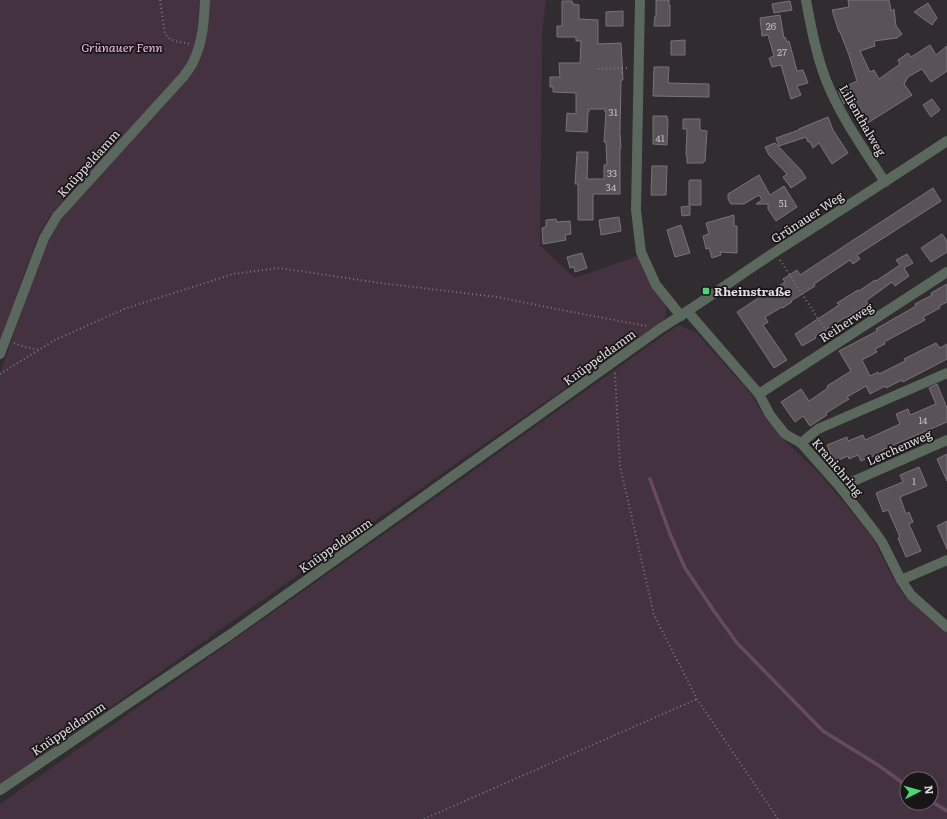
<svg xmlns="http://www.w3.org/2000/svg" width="947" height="819" font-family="Literata,serif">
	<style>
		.green { fill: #453240; fill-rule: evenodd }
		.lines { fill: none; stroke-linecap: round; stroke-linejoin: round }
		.stream { stroke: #684a60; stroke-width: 3.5 }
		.building { fill: #595257; stroke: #7a7377 }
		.path { stroke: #7b767a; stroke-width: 2; stroke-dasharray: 1 3; stroke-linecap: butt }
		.street { stroke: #5b685d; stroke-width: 10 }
		.poi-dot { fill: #4ed676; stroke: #181517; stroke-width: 1.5 }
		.labels { text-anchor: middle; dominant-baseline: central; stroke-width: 3.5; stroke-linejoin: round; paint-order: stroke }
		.number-label { font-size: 10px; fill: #c0bbbe }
		.park-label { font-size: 12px; font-style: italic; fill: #f3bce4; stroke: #181517 }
		.street-label { font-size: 12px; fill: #e2dee1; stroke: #181517 }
		.poi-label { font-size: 12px; font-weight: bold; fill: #e2dee1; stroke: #181517; text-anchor: start }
	</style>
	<rect width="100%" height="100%" fill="#312c30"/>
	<g class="green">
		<path d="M 0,0 L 200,0 L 197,35 L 191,57 L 177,78 L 51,214 L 38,236 L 0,340 Z"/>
		<path d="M 210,0 L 546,0 L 542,33 L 540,246 L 575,278 L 638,256 L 653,287 L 667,308 L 664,320 L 457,463 L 0,785 L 0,374 L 29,290 L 48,239 L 56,227 L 67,211 L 199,60 L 206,38 Z"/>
		<path d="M 678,325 L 696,332 L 750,393 L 766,419 L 782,438 L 819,473 L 872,537 L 894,580 L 905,597 L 947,632 L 947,819 L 0,819 L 0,804 L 414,513 ZM 907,779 L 931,779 L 931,803 L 907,803 Z"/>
	</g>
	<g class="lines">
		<g class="stream">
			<path d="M 650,479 L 670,534 L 685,568 L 714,611 L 737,643 L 823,731 L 878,765 L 907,786"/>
			<path d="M 931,801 L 947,811"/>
		</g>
	</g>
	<g class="building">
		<path d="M 656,0 L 669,0 L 669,5 L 670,5 L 670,26 L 654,26 L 655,16 L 656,16 Z"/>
		<path d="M 848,0 L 889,0 L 891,11 L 894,9 L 896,26 L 902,34 L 897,38 L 874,41 L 875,46 L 860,51 L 870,72 L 874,70 L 879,79 L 900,64 L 898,60 L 908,53 L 911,57 L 930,45 L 936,55 L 947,46 L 947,71 L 931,82 L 922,69 L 908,77 L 904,84 L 912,95 L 863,126 L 847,102 L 844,104 L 838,90 L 857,81 L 849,55 L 840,32 L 839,32 L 832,10 L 849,7 Z"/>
		<path d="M 562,1 L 572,1 L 573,4 L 579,5 L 579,19 L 598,20 L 598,44 L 621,43 L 623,80 L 621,80 L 620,133 L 621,148 L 620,148 L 620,194 L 593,194 L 593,220 L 578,220 L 578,184 L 575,184 L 577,152 L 588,152 L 587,179 L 604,179 L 604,165 L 607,165 L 606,142 L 604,142 L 606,112 L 605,112 L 605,109 L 589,109 L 589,112 L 588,112 L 587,132 L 566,131 L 567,113 L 576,114 L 576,93 L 553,92 L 553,87 L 550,87 L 550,77 L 560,77 L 559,63 L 580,63 L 581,41 L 576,41 L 576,37 L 557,37 L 557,26 L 562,26 Z"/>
		<path d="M 790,1 L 792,10 L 774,13 L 772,4 Z"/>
		<path d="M 928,3 L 937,18 L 932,25 L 914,12 Z"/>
		<path d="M 623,11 L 623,26 L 606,26 L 606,12 Z"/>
		<path d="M 780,15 L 784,38 L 785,37 L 787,42 L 789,41 L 797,71 L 803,70 L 808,83 L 797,86 L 801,95 L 791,99 L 781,65 L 772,67 L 769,58 L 774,56 L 768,35 L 762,36 L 760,18 Z"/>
		<path d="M 685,40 L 685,55 L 671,55 L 671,41 Z"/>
		<path d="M 654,67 L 669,67 L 668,83 L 709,84 L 709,97 L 653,96 Z"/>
		<path d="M 932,99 L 940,110 L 931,117 L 923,105 Z"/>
		<path d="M 653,116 L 667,116 L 667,119 L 668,119 L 667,145 L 653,144 Z"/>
		<path d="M 828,117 L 833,130 L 848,153 L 832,164 L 819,143 L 813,148 L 810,142 L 808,142 L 806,137 L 779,146 L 776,138 L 799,130 L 799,129 Z"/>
		<path d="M 683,119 L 700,119 L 700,130 L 707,131 L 705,161 L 703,162 L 703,163 L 687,163 L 687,156 L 686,155 L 687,129 L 683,129 Z"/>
		<path d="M 775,143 L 801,170 L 806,178 L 791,188 L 783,177 L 787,174 L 769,155 L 765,147 Z"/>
		<path d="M 652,166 L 667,166 L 666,195 L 651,195 Z"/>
		<path d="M 759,175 L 770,195 L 784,186 L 797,207 L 776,221 L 768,209 L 768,204 L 756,204 L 762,200 L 759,195 L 744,204 L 731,204 L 728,199 L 728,194 Z"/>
		<path d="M 690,180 L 701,180 L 701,205 L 689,205 L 689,181 Z"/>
		<path d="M 933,188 L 941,201 L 857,255 L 860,259 L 853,264 L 850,260 L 814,284 L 815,286 L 791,301 L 792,302 L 787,305 L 783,308 L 782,307 L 765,317 L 768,322 L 763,325 L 787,360 L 774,368 L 737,312 L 766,293 L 767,294 L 785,282 L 783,279 L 797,270 L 800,275 Z"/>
		<path d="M 690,206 L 690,215 L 682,216 L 681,207 Z"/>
		<path d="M 734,215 L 734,226 L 737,226 L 737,253 L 720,252 L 721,255 L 712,258 L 709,248 L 706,249 L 703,236 L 709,234 L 706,223 Z"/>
		<path d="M 619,217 L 621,231 L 601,235 L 599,220 Z"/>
		<path d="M 556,219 L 557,222 L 570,221 L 571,234 L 565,235 L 566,240 L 543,244 L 542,228 L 546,227 L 546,220 Z"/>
		<path d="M 681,225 L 690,253 L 675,257 L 667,230 Z"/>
		<path d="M 942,234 L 947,241 L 947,252 L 931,262 L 921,248 Z"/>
		<path d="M 582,253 L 587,268 L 575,272 L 574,267 L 570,268 L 567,257 Z"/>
		<path d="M 907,254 L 913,263 L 904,268 L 909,276 L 895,286 L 892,282 L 866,301 L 868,304 L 846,318 L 846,317 L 815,336 L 816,338 L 802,346 L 795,334 L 839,305 L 837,303 L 858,290 L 859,291 L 875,280 L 876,281 L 900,265 L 896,260 Z"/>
		<path d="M 947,284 L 947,302 L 939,306 L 940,308 L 923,317 L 925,320 L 884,342 L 885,344 L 875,349 L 877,352 L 862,360 L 870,376 L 878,372 L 879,374 L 905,361 L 904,359 L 936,343 L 940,348 L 947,344 L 947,359 L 903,382 L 902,380 L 886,388 L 885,386 L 870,394 L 866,386 L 847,397 L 849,399 L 826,413 L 827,415 L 810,426 L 803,416 L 795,422 L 781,402 L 801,389 L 809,401 L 828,388 L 827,386 L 851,371 L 839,351 L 877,331 L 876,329 L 916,306 L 915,304 L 932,295 L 931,293 Z"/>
		<path d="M 937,384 L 947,408 L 947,422 L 882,450 L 883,452 L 861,461 L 858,455 L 849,459 L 848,456 L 834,462 L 827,445 L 847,437 L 848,441 L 863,435 L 865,440 L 900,424 L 896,414 L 908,409 L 910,415 L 936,404 L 929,388 Z"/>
		<path d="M 947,454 L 947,481 L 937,459 Z"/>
		<path d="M 919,467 L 927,486 L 900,497 L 906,514 L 909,512 L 913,522 L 909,524 L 921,551 L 906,557 L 898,538 L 900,537 L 888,510 L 883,512 L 876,493 L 903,482 L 900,475 Z"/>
		<path d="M 947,521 L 947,549 L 937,526 Z"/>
	</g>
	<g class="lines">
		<g class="path">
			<path d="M 160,0 L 165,34 L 170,39 L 175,41 L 190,44"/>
			<path d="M 622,68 L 622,74"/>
			<path d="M 598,69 L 629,68"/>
			<path d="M 780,260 L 830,337"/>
			<path d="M 14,343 L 25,347 L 39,350"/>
			<path d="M 615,373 L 620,466 L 654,615 L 697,699 L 778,819"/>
			<path d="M 0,374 L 55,340 L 124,309 L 233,274 L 279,268 L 380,283 L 497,297 L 572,312 L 646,326"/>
			<path d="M 424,819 L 697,699"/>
		</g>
		<g class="street">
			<path d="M 640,0 L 636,210 L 641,252 L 656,285 L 681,316"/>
			<path d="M 806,0 C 811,27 816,54 826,80 C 840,116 864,149 885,182"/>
			<path d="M 688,312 L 759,394 L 770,415 L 785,434 L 801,443 L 840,487 L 875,532 L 882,542 L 901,580 L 911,595 L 947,627"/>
			<path d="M 0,354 L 44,238 L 57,216 L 184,76 C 187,71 192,66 194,60 C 203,41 204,20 205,0"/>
			<path d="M 759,394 L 947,272"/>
			<path d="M 801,443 L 818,429 L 947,373"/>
			<path d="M 840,487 L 947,440"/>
			<path d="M 901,580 L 947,560"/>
			<path d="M 0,790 L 231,634 L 661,328 C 700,304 737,277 775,252 C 833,215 890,179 947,141"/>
		</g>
	</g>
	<rect class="poi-dot" x="702" y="287" width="8" height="8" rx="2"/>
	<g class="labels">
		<g class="number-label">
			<text x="771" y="25">26</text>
			<text x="782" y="51">27</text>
			<text x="613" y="111">31</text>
			<text x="660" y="137">41</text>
			<text x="612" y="172">33</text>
			<text x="611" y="186">34</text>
			<text x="783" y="202">51</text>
			<text x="923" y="419">14</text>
			<text x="914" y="480">1</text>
		</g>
		<g class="park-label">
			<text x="122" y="47">Grünauer Fenn</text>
		</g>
		<g class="street-label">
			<text transform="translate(863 120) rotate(60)">Lilienthalweg</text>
			<text transform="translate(88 163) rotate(-48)">Knüppeldamm</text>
			<text transform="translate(807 217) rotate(-33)">Grünauer Weg</text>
			<text transform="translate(846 322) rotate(-33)">Reiherweg</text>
			<text transform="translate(599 357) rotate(-36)">Knüppeldamm</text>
			<text transform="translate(899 447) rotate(-24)">Lerchenweg</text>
			<text transform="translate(838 467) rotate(50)">Kranichring</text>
			<text transform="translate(335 545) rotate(-35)">Knüppeldamm</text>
			<text transform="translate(68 728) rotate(-34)">Knüppeldamm</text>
		</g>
		<g class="poi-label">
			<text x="714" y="291">Rheinstraße</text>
		</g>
	</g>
	<g transform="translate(919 791) rotate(84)"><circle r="19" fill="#181517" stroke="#696568"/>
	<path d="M0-3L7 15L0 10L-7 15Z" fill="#4ed676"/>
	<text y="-6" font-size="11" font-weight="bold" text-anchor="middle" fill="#e2dee1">N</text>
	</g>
</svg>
